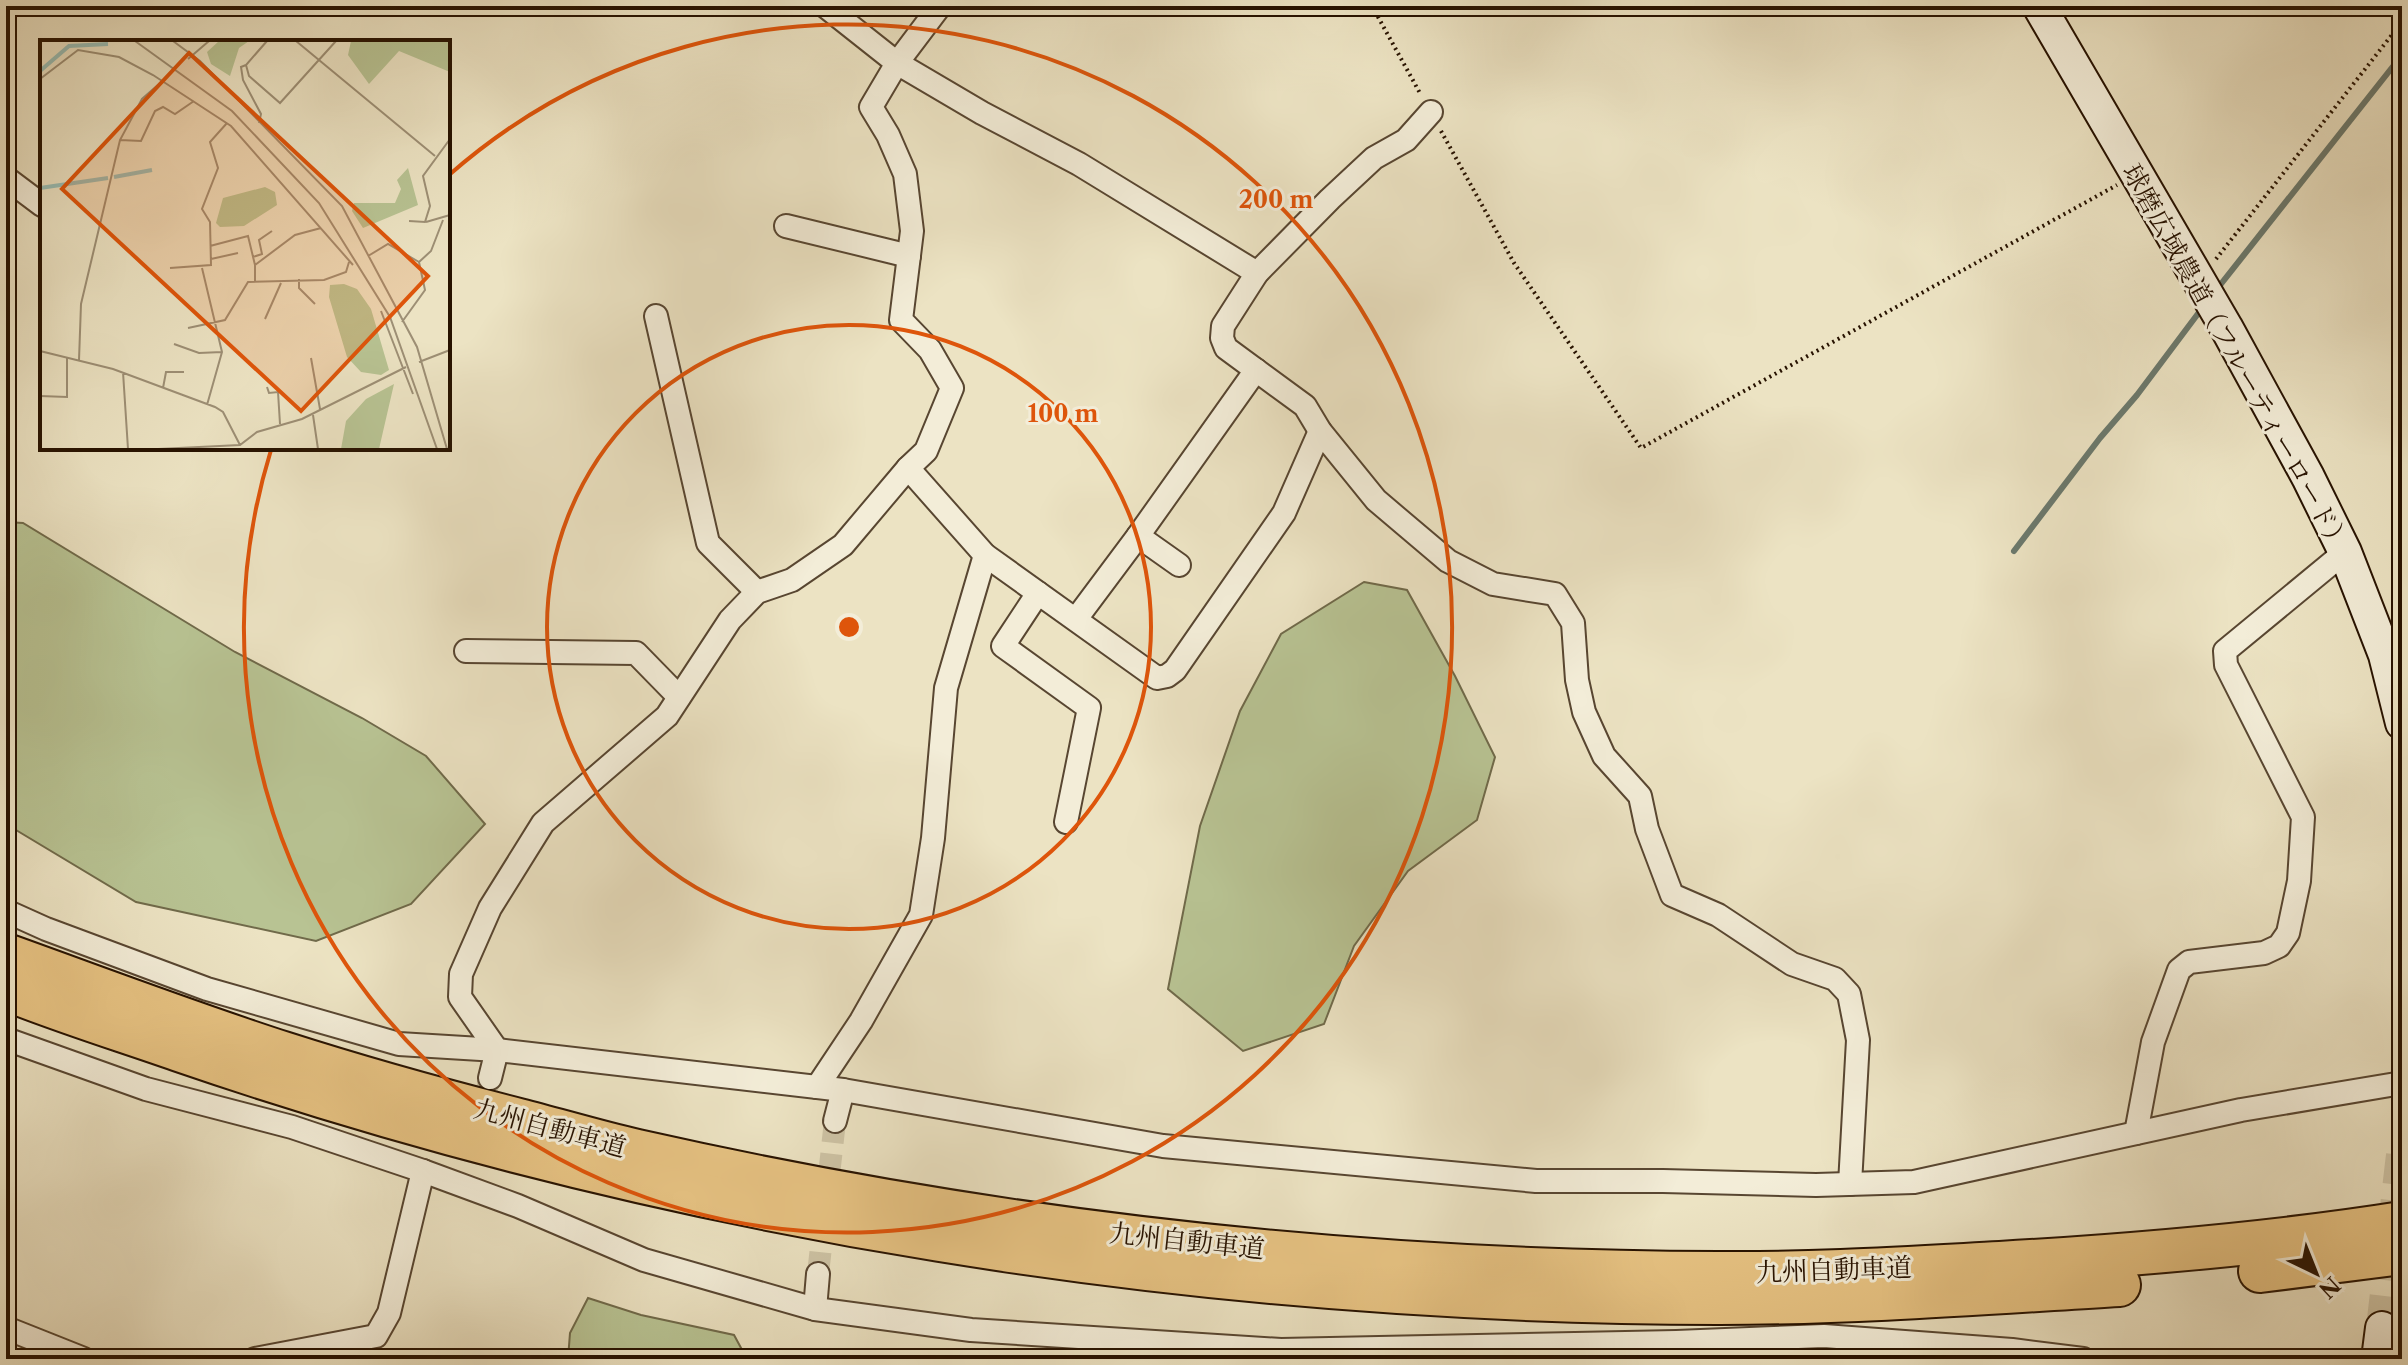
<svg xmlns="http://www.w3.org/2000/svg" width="2408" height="1365" font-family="'Libre Caslon Text','Noto Serif JP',serif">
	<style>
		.green { fill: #b8c393; stroke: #706a4a; stroke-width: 2 }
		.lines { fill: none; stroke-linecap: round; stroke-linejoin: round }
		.stream { stroke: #6b796d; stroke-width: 6 }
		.street-tunnel { stroke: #cec4a6; stroke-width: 22; stroke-dasharray: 22 11; stroke-linecap: butt }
		.secondary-tunnel { stroke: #cec4a6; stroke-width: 32; stroke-dasharray: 32 16; stroke-linecap: butt }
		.street-casing { stroke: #584631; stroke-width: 26 }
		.secondary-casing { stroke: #271200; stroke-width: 36 }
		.highway-casing { stroke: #271200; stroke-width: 46 }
		.path { stroke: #271200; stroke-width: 4; stroke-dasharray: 2 4; stroke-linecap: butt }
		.street { stroke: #f3edd8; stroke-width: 22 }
		.secondary { stroke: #f3edd8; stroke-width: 32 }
		.highway { stroke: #e6c282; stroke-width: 42 }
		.ring { fill: none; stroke: #de550b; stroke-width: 4 }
		.labels { text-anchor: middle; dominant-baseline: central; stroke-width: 6; stroke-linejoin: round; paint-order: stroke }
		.street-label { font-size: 26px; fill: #271200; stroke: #f3edd8 }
		.inset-river { fill: none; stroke: #99beb5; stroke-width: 4 }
		.inset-road { fill: none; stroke: #9d8f75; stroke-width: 2 }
		.view { fill: #de550b; fill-opacity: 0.15; stroke: #de550b; stroke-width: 4 }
		.inset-edge { fill: none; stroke: #271200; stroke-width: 4 }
		.centre { fill: #de550b; stroke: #f3edd8; stroke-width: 4 }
		.ring-label { font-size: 24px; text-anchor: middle; font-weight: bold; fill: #de550b; stroke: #f3edd8; stroke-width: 6; stroke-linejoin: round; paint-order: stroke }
	</style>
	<rect width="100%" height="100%" fill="#ece3c3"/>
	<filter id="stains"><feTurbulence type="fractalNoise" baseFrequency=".0025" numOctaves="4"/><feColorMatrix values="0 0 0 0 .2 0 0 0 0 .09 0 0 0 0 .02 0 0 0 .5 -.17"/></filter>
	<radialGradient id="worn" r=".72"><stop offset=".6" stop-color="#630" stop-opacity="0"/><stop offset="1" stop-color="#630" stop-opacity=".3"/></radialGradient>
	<g class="green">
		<path d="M 6,522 L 23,523 L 235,652 L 362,718 L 426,756 L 485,824 L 411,904 L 316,941 L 136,902 L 6,824 Z"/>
		<path d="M 1364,582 L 1407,590 L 1455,676 L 1495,757 L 1477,820 L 1408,871 L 1354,946 L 1324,1024 L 1243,1051 L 1168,989 L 1200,826 L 1240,711 L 1281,634 Z"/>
		<path d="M 588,1298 L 641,1315 L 734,1335 L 747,1359 L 568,1359 L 570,1333 Z"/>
	</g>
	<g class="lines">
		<g class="stream">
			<path d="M 2217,289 L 2402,55"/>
			<path d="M 2014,551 L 2100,438 L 2137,395 L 2203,307"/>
		</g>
		<g class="street-tunnel">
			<path d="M 467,1162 L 490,1078"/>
			<path d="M 818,1274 L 835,1121"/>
		</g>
		<path class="secondary-tunnel" d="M 2382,1328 L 2402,1155"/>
		<g class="street-casing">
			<g id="street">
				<path d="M 825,6 L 897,63 L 982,113 L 1079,164 L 1257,273"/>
				<path d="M 1431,112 L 1406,140 L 1374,158 L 1330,199 L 1257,273 L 1223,326 L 1222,338 L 1226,348 L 1305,406 L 1320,431 L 1376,500 L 1448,561 L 1493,584 L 1555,594 L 1573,623 L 1577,680 L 1584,712 L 1604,756 L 1640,796 L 1647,829 L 1672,895 L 1718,915 L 1792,964 L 1835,979 L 1849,994 L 1858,1040 L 1850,1184"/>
				<path d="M 6,178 L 42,205"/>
				<path d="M 786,226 L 909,256"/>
				<path d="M 656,316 L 708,543 L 757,592"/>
				<path d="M 1138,536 L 1256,370"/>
				<path d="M 985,555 L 1157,678 L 1167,676 L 1175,670 L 1284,513 L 1320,431"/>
				<path d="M 1038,593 L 1003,646 L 1089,708 L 1066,822"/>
				<path d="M 1076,619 L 1138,536 L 1179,565"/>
				<path d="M 466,651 L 636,653 L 679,697"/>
				<path d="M 6,911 L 46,929 L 207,989 L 399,1044 L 497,1050 L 843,1090 L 1163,1146 L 1536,1181 L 1663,1181 L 1816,1185 L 1914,1182 L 2241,1110 L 2402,1083"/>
				<path d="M 6,1039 L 146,1089 L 292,1127 L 423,1171 L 518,1206 L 644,1260 L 815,1309 L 971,1330 L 1281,1350 L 1676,1342 L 1824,1336 L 2012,1350 L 2083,1359"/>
				<path d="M 490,1078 L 497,1050 L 460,997 L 461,974 L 490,908 L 543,823 L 667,716 L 730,620 L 757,592 L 792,580 L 843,545 L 908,468 L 926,451 L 952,388 L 930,350 L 901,320 L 912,231 L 905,174 L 888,135 L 871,107 L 897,63 L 940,6"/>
				<path d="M 817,1087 L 861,1021 L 921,915 L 933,838 L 946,688 L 985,555 L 908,468"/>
				<path d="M 835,1121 L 843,1090"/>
				<path d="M 2136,1133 L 2153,1042 L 2179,970 L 2189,962 L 2264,953 L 2279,946 L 2288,933 L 2299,881 L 2303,817 L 2226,665 L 2225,651 L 2345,552"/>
				<path d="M 815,1309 L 818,1274"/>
				<path d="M 6,1328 L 84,1359"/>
				<path d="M 255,1359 L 376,1336 L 389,1313 L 423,1171"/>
			</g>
		</g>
		<g class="secondary-casing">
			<g id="secondary">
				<path d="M 2039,6 L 2226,327 L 2308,477 L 2345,552 L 2385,655 L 2402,723"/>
				<path d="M 2378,1359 L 2382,1328"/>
			</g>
		</g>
		<g class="highway-casing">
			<g id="highway">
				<path d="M 6,955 C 98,988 190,1023 283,1053 C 361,1078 440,1100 519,1120 C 558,1130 598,1142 637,1151 C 991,1231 1356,1272 1718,1273 C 1812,1274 1906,1268 2000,1263 C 2135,1255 2269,1244 2402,1223"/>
				<path d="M 6,989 C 63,1012 122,1030 179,1050 C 674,1220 1197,1302 1719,1303 C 1853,1303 1986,1293 2119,1285"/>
				<path d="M 2260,1271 L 2402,1253"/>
			</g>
		</g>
		<g class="path">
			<path d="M 1372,6 L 1421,95"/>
			<path d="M 1441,131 L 1514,263 L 1641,448 L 2117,185"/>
			<path d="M 2216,259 L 2402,22"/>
		</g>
		<use href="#street" class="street"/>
		<use href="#secondary" class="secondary"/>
		<use href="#highway" class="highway"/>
	</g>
	<g class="ring">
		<circle cx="849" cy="627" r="302"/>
		<path d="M449 175A604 604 0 1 1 271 450"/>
	</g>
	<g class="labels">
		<g class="street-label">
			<text transform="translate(2236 358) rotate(61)">球磨広域農道（フルーティーロード）</text>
			<text transform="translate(550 1128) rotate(15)">九州自動車道</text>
			<text transform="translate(1187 1241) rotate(6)">九州自動車道</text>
			<text transform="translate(1834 1270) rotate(-2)">九州自動車道</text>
		</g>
	</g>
	<g transform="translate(40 40)">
		<rect width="410" height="410" fill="#ece3c3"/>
		<path d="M 179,1 L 209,1 L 199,8 L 190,36 L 171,24 L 167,12 ZM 311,1 L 410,1 L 410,32 L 359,11 L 329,44 L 308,15 ZM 368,128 L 378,165 L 323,188 L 312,171 L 314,163 L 355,163 L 361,149 L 357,140 ZM 225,147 L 235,152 L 237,165 L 204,186 L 180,187 L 176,183 L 183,158 ZM 304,244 L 317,249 L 331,269 L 349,330 L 341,335 L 321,332 L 307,317 L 289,257 L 290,245 ZM 354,344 L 339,409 L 301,409 L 306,381 L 326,359 Z" fill="#b8c393"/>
		<path class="inset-river" d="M 0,31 L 29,6 L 68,4M 74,137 L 112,130M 0,148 L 68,138"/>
		<path class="inset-road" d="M 95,1 L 192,71 L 279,163 L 350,277 L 397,409M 133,1 L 160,21 L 302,166 L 377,307 L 407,409M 227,1 L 206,25 L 209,36 L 240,63 L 296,1M 256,1 L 395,116M 148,19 L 169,1M 206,25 L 201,27 L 203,40 L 221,74 L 219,83M 0,39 L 38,10 L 79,17 L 113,35 L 191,86 L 313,225M 80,100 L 101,101 L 115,71 L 123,67 L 135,74 L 154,61M 369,181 L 385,182 L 390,166 L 383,136 L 410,99M 386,182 L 410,175M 170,206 L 208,196 L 215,225M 328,216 L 348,204 L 379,222M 213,217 L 222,214 L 219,200 L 232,191M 171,219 L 198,213M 379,222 L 391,211 L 403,180M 130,228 L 171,225 L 170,182 L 162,169 L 178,128 L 170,102 L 187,83M 162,228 L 182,312 L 167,365M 259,239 L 259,248 L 275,264M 215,241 L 215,225 L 255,195 L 281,188M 341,271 L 373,354M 225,279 L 241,243M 362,282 L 385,250 L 379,222M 148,288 L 185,280 L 208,242 L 284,240 L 306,232 L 309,222M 134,304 L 159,313 L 182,312M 0,311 L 73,329 L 175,367 L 183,372 L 200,405M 271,318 L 280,369M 39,320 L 41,264 L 80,100 L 102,59 L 127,37M 379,322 L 410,310M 83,332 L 88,409M 227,347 L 229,353 L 238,352 L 240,384M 123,348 L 126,332 L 144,332M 0,356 L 27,357 L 27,318M 273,375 L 278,409M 118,409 L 200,405 L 217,392 L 262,379 L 366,327"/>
		<path class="view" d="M 149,13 L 388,236 L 261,371 L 22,149 Z"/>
		<rect width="410" height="410" class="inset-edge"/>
	</g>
	<circle cx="849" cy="627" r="12" class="centre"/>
	<g class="ring-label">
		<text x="1276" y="208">200 m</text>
		<text x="1063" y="422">100 m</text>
	</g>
	<rect width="2408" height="1365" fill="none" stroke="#ece3c3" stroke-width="32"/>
	<rect x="8" y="8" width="2392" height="1349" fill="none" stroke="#271200" stroke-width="4"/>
	<rect x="16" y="16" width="2376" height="1333" fill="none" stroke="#271200" stroke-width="2"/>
	<g transform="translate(2316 1273) rotate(137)" stroke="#f3edd8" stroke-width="6" paint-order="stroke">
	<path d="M0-6L14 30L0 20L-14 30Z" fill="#271200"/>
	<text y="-12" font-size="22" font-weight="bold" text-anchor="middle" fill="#271200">N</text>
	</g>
	<rect width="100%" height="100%" filter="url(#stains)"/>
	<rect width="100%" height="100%" fill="url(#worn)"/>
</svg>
